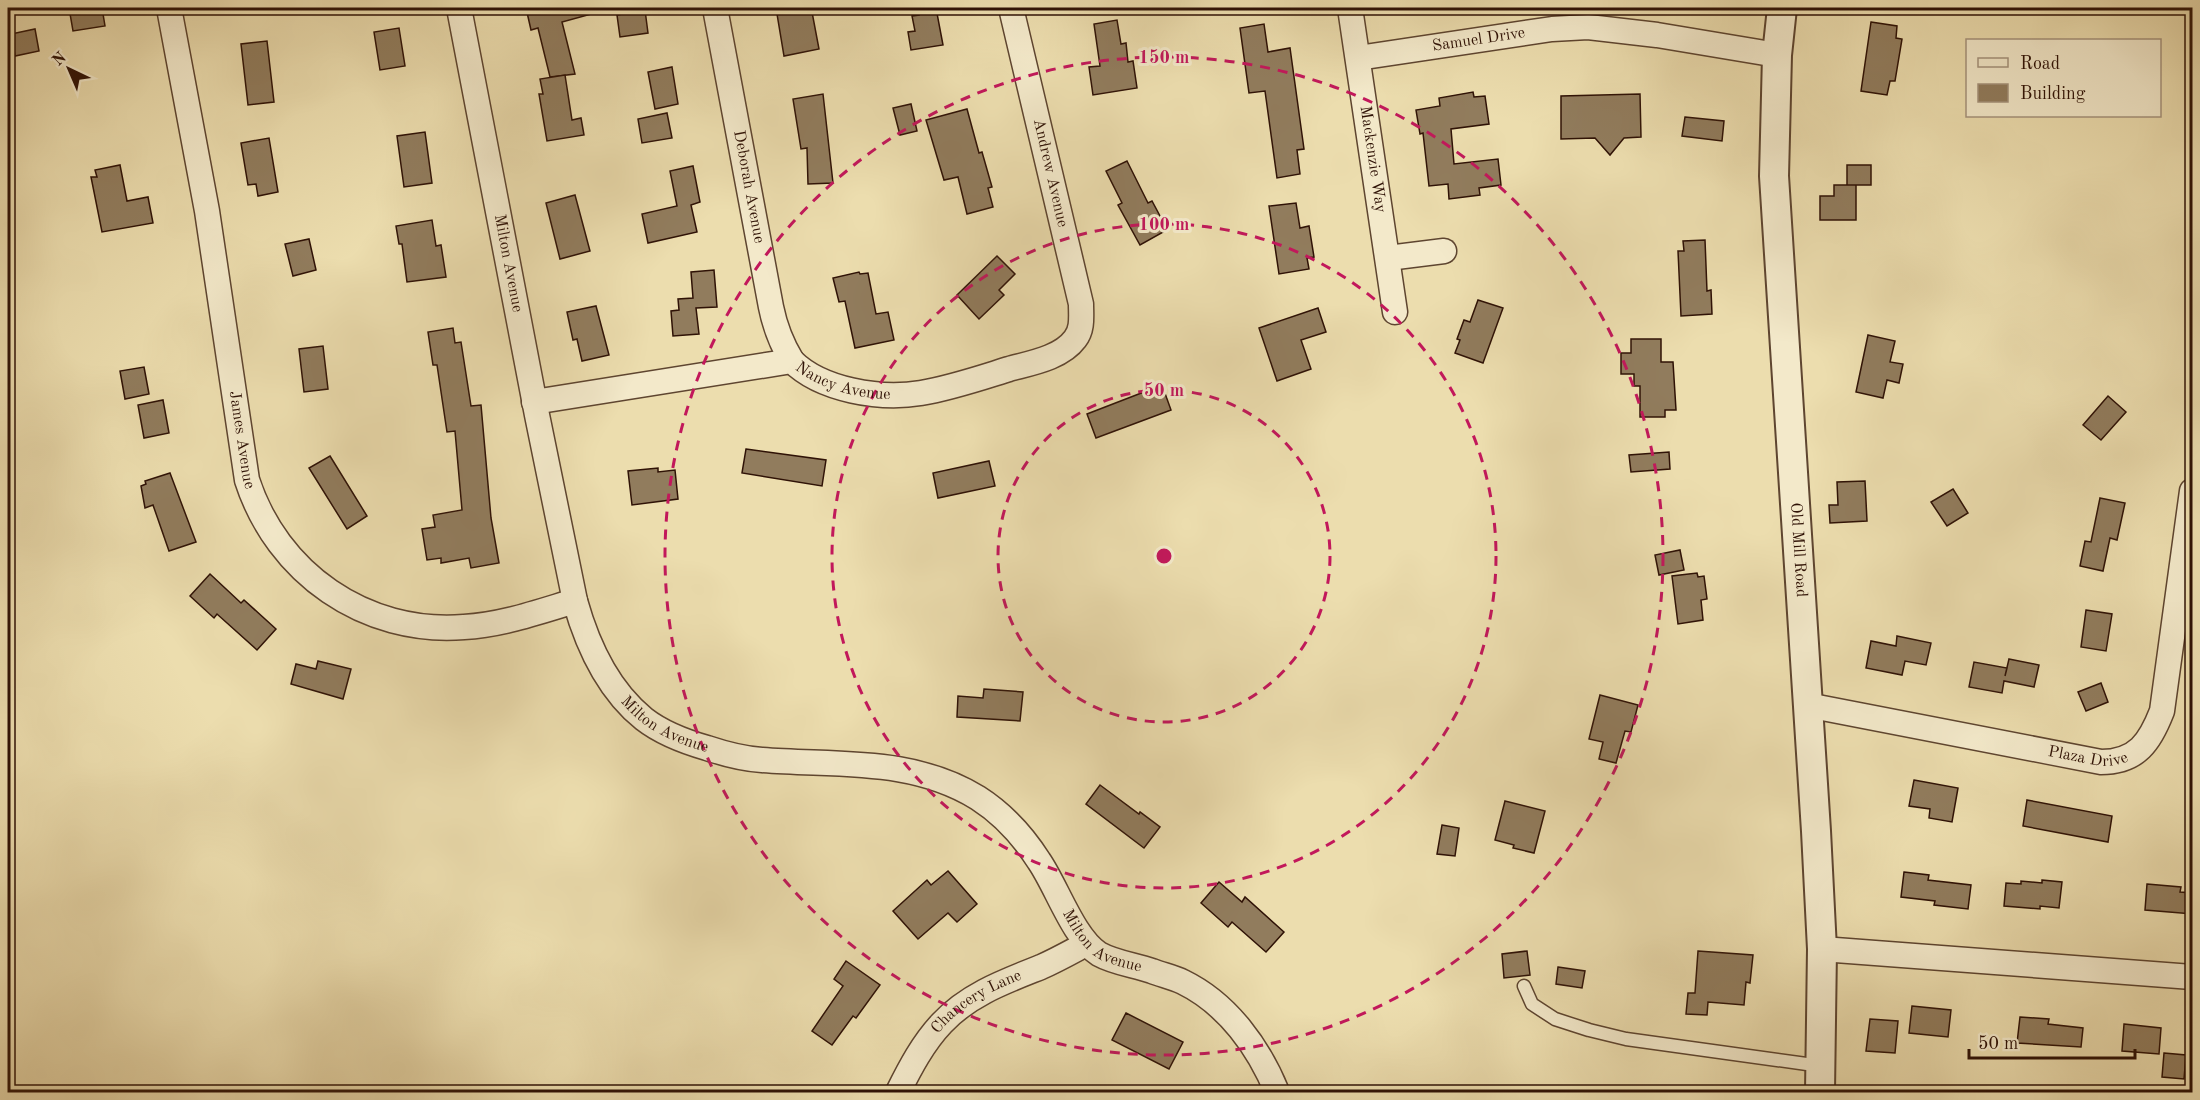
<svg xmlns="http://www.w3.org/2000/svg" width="2200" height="1100" font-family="'Old Standard TT',serif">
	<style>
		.building { fill: #917c5d; stroke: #2f1206; stroke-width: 1.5 }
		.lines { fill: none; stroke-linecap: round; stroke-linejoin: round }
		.service-casing { stroke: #5e4530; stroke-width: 15 }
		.minor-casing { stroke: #5e4530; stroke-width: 27 }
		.tertiary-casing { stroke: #5e4530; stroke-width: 32 }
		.service { stroke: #f3e9ca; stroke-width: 12 }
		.minor { stroke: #f3e9ca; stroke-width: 24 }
		.tertiary { stroke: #f3e9ca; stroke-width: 28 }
		.ring { fill: none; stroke: #c2185b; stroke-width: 3; stroke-dasharray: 10 8 }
		.labels { text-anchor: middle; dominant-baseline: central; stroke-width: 6; stroke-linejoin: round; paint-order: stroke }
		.street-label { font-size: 16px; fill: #2f1206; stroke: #f3e9ca }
		.centre { fill: #c2185b; stroke: #f3e9ca; stroke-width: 3 }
		.ring-label { font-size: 18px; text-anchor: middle; font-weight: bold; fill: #c2185b; stroke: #f3e9ca; stroke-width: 6; stroke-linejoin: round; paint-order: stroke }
	</style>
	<rect width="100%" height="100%" fill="#ecddae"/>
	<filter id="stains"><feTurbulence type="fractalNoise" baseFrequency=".00333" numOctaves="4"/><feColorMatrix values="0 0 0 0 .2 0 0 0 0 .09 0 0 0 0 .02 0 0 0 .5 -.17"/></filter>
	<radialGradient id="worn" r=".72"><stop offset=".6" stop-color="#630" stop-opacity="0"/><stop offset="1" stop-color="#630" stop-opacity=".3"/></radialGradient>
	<g class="building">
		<path d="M 69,8 L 102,8 L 105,26 L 73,31 Z"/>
		<path d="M 526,8 L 594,8 L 595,13 L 562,22 L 575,74 L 550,77 L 538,28 L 531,30 Z"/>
		<path d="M 776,8 L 801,8 L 802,14 L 812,12 L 819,49 L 784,56 Z"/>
		<path d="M 918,8 L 936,8 L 943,45 L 911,50 L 908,32 L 915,31 L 912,16 L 919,15 Z"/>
		<path d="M 645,10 L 648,33 L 620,37 L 617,15 Z"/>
		<path d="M 1117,20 L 1121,44 L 1126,43 L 1128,62 L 1133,61 L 1137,88 L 1093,95 L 1089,67 L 1100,66 L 1094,24 Z"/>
		<path d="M 1871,22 L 1897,26 L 1896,38 L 1902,39 L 1895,81 L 1890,81 L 1887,95 L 1861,91 Z"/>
		<path d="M 1264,24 L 1268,52 L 1290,48 L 1304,149 L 1297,150 L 1300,174 L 1277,178 L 1265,91 L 1249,93 L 1240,28 Z"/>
		<path d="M 399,28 L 405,66 L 380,70 L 374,32 Z"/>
		<path d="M 35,29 L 39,51 L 15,56 L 11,34 Z"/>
		<path d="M 267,41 L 274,102 L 248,105 L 241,44 Z"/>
		<path d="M 672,67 L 678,104 L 655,109 L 648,72 Z"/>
		<path d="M 565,75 L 572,120 L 581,118 L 584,135 L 547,141 L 539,94 L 543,94 L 540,79 Z"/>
		<path d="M 1473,92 L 1474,97 L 1485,96 L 1489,124 L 1451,129 L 1454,164 L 1498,159 L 1501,185 L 1479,188 L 1480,195 L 1449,199 L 1448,184 L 1429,186 L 1423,133 L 1420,134 L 1416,110 L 1440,106 L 1439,98 Z"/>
		<path d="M 823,94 L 833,183 L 808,184 L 807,148 L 801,149 L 793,99 Z"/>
		<path d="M 1640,94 L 1641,137 L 1624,138 L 1610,155 L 1595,138 L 1561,139 L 1561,96 Z"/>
		<path d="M 911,104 L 917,131 L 900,135 L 893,108 Z"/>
		<path d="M 967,109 L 979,153 L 982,152 L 992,187 L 988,188 L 993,207 L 967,214 L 958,177 L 944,180 L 926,120 Z"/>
		<path d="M 667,113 L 672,138 L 642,143 L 638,119 Z"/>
		<path d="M 1685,117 L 1724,121 L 1722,141 L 1682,136 Z"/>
		<path d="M 425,132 L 432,183 L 404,187 L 397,136 Z"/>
		<path d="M 269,138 L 278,192 L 258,196 L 256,184 L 248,185 L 241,143 Z"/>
		<path d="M 1127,161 L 1148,203 L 1152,201 L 1160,216 L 1157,218 L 1165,231 L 1140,245 L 1118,205 L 1122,203 L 1106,171 Z"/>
		<path d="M 120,165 L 127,201 L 148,197 L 153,223 L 102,232 L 91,177 L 97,177 L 95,170 Z"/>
		<path d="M 1847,165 L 1871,165 L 1871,185 L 1847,185 L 1856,185 L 1856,220 L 1820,220 L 1820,196 L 1834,196 L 1834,185 L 1847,185 Z"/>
		<path d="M 693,166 L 700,202 L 691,205 L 697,232 L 648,243 L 642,214 L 677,206 L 670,171 Z"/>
		<path d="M 575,195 L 590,251 L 560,259 L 546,203 Z"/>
		<path d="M 1296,203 L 1300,228 L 1309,226 L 1314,257 L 1307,258 L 1309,269 L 1279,274 L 1269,206 Z"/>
		<path d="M 432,220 L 436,246 L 441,245 L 446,277 L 407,282 L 402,244 L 399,244 L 396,226 Z"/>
		<path d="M 309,239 L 316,270 L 293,276 L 285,244 Z"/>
		<path d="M 1705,240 L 1707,291 L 1711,290 L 1712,314 L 1681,316 L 1678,251 L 1684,251 L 1683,241 Z"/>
		<path d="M 997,256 L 1015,274 L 999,290 L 1004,295 L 979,319 L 957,295 Z"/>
		<path d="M 714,270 L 717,307 L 696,308 L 699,334 L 673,336 L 671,311 L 679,310 L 678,299 L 693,298 L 691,272 Z"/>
		<path d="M 859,272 L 860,274 L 868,273 L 876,314 L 888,312 L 894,340 L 855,348 L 845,301 L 839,302 L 833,278 Z"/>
		<path d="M 1478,300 L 1503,308 L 1483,363 L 1455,353 L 1460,340 L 1457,339 L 1464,320 L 1470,322 Z"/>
		<path d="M 596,306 L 609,355 L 582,361 L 577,339 L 573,340 L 567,312 Z"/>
		<path d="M 1318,308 L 1326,332 L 1301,340 L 1311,369 L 1277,381 L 1259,328 Z"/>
		<path d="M 453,328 L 455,343 L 461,342 L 471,406 L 481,405 L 491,518 L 499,563 L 471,568 L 469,558 L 441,563 L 441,558 L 427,560 L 422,529 L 435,527 L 433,515 L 462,510 L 455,431 L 447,432 L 437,365 L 433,365 L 428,332 Z"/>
		<path d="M 1868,335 L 1895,341 L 1890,362 L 1903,364 L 1899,383 L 1887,380 L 1883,398 L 1856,392 Z"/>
		<path d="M 1631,339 L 1661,339 L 1661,362 L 1673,362 L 1676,410 L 1665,410 L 1665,417 L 1640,417 L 1640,386 L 1634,386 L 1634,374 L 1621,374 L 1621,353 L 1631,353 Z"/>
		<path d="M 323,346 L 328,389 L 304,392 L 299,349 Z"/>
		<path d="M 144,367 L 149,394 L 125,399 L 120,371 Z"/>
		<path d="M 1162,385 L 1171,410 L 1096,438 L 1087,414 Z"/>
		<path d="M 2108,396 L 2126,412 L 2101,440 L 2083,425 Z"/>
		<path d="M 163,400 L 169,433 L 144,438 L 138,405 Z"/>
		<path d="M 746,449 L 826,460 L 822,486 L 742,473 Z"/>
		<path d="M 1669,452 L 1670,469 L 1631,472 L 1629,455 Z"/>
		<path d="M 330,456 L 367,516 L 347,529 L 309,468 Z"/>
		<path d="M 989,461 L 995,486 L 938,498 L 933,473 Z"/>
		<path d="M 658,468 L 658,472 L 675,470 L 678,499 L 632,505 L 628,471 Z"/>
		<path d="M 170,473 L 196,542 L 169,551 L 153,505 L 145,508 L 141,486 L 146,484 L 145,481 Z"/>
		<path d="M 1865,481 L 1867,521 L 1830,523 L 1829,505 L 1838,505 L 1837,482 Z"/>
		<path d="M 1953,489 L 1968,513 L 1947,526 L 1931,502 Z"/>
		<path d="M 2100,498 L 2125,503 L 2117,540 L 2110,538 L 2103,571 L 2080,566 L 2085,541 L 2091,542 Z"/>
		<path d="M 1680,550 L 1684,570 L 1659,575 L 1655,555 Z"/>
		<path d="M 1697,573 L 1698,577 L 1704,576 L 1707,599 L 1701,600 L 1703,620 L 1678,624 L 1672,576 Z"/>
		<path d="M 210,574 L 241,603 L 244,600 L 276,629 L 257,650 L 217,614 L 214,618 L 190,596 Z"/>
		<path d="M 2086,610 L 2112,614 L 2106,651 L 2081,647 Z"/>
		<path d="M 1897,636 L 1931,643 L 1926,665 L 1905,661 L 1902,675 L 1866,668 L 1871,641 L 1896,646 Z"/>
		<path d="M 2009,659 L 2039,665 L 2034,687 L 2004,681 L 2002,693 L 1969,687 L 1974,662 L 2007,668 L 2005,676 Z"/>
		<path d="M 318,661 L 351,669 L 343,699 L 291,684 L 296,664 L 316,669 Z"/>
		<path d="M 2101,683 L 2108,702 L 2086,711 L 2078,692 Z"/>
		<path d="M 984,689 L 1023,692 L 1020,721 L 957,717 L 958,696 L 983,698 Z"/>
		<path d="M 1600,695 L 1638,705 L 1631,732 L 1625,731 L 1616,763 L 1599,759 L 1603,742 L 1589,739 Z"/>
		<path d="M 1914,780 L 1958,788 L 1952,822 L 1929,818 L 1930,809 L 1909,806 Z"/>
		<path d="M 1100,785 L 1139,814 L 1140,812 L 1160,827 L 1144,848 L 1086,804 Z"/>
		<path d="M 2027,800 L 2112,816 L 2108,842 L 2023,826 Z"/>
		<path d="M 1505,801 L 1545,811 L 1534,853 L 1513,848 L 1514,845 L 1495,840 Z"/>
		<path d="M 1442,825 L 1459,828 L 1455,856 L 1437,854 Z"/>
		<path d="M 948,871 L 977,904 L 957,922 L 948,913 L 918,939 L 893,911 L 927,880 L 931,885 Z"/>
		<path d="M 1904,872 L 1929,875 L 1928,880 L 1971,885 L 1968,909 L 1934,905 L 1935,901 L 1901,897 Z"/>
		<path d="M 2042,880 L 2062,882 L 2059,908 L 2040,906 L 2040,909 L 2004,906 L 2006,883 L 2021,884 L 2021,881 L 2042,883 Z"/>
		<path d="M 1219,882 L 1242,902 L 1245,897 L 1284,932 L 1266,952 L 1232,922 L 1228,927 L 1201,903 Z"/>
		<path d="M 2147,884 L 2181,887 L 2180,892 L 2193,893 L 2193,914 L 2145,910 Z"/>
		<path d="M 1527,951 L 1530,975 L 1504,978 L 1502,954 Z"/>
		<path d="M 1698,951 L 1753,955 L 1750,983 L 1746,982 L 1744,1005 L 1708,1002 L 1707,1015 L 1686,1014 L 1688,993 L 1695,993 Z"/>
		<path d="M 846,961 L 880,985 L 856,1018 L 853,1016 L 832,1045 L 812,1031 L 843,986 L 834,979 Z"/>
		<path d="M 1558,967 L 1585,971 L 1582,988 L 1556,984 Z"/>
		<path d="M 1912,1006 L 1951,1010 L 1948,1037 L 1909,1033 Z"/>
		<path d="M 1126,1013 L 1183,1042 L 1169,1069 L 1112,1040 Z"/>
		<path d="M 2020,1017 L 2049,1019 L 2048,1024 L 2083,1028 L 2081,1047 L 2017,1043 Z"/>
		<path d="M 1870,1019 L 1898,1021 L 1895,1053 L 1866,1051 Z"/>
		<path d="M 2124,1024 L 2161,1028 L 2159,1054 L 2122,1051 Z"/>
		<path d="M 2164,1053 L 2186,1055 L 2184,1079 L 2162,1077 Z"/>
	</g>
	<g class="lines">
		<g class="service-casing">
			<path id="service" d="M 1524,986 L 1532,1004 L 1555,1019 L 1589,1030 L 1626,1039 L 1821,1066"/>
		</g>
		<g class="minor-casing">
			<g id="minor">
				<path id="s1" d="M 169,8 L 207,211 L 247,480 C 277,573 365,635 464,627 C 502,625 538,612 575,601"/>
				<path id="s2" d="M 459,8 L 537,415 L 575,601 C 587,644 608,690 644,719 C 662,733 686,742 707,748 C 725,754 744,759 762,760 C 836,766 912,757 978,798 C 1003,814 1023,836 1039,861 C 1057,887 1073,937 1099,954 C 1115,963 1135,965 1152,971 C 1162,975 1173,977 1183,982 C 1228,1004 1259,1048 1277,1092"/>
				<path id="s3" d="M 715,8 L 771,307 C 775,327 781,343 792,361"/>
				<path id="s4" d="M 1350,8 L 1395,312"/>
				<path id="s5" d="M 1358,58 L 1552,29 L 1588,27 L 1657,35 L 1777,55"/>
				<path d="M 1388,258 L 1444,251"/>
				<path id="s6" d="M 534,402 L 792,361 C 821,390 880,400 921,393 C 951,388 980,378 1009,369 C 1031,363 1061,358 1075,339 C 1083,329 1081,316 1081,304 L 1011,8"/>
				<path id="s7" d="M 1807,705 L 2101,762 C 2137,762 2150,742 2162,711 L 2192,491"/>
				<path d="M 1822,949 L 2192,977"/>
				<path id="s8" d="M 898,1092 C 910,1068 923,1043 942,1023 C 969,994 1006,981 1041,967 C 1057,960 1071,952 1086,944"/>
			</g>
		</g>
		<g class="tertiary-casing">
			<g id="tertiary">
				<path id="s9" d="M 1782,8 L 1777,55 L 1774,176 L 1816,831 L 1822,949 L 1820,1092"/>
			</g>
		</g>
		<use href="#service" class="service"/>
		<use href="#minor" class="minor"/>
		<use href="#tertiary" class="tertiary"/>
	</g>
	<g class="ring">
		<circle cx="1164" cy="556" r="166"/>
		<circle cx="1164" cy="556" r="332"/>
		<circle cx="1164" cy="556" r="499"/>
	</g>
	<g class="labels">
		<g class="street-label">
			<text stroke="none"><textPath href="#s5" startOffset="122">Samuel Drive</textPath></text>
			<text stroke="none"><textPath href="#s4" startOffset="153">Mackenzie Way</textPath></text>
			<text transform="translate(1050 173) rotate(77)">Andrew Avenue</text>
			<text stroke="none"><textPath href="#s3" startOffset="182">Deborah Avenue</textPath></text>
			<text stroke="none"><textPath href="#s2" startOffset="260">Milton Avenue</textPath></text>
			<text stroke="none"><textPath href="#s6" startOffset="318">Nancy Avenue</textPath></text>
			<text stroke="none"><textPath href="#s1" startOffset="438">James Avenue</textPath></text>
			<text stroke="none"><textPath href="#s9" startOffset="543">Old Mill Road</textPath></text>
			<text stroke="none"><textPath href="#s2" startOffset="764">Milton Avenue</textPath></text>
			<text stroke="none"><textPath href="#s7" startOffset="286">Plaza Drive</textPath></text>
			<text stroke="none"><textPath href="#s2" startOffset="1286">Milton Avenue</textPath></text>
			<text stroke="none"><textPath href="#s8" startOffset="123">Chancery Lane</textPath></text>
		</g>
	</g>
	<circle cx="1164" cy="556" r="9" class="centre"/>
	<g class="ring-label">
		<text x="1164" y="63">150 m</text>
		<text x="1164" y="230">100 m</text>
		<text x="1164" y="396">50 m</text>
	</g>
	<rect width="2200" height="1100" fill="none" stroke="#ecddae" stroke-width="30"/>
	<rect x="9" y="9" width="2182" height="1082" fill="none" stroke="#2f1206" stroke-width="3"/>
	<rect x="15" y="15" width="2170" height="1070" fill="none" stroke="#2f1206" stroke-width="1.5"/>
	<rect x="1966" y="39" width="195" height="78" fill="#f3e9ca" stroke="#a5937c" stroke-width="1.5"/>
	<rect x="1978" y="58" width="30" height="9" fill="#f3e9ca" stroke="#a5937c" stroke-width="1.5"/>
	<text x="2020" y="69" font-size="18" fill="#2f1206">Road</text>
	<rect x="1978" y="84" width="30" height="18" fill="#917c5d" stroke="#a5937c" stroke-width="1.5"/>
	<text x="2020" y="99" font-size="18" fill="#2f1206">Building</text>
	<g transform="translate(69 69) rotate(316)" stroke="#f3e9ca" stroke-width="4.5" paint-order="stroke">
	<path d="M0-4.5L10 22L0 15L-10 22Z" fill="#2f1206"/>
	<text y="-9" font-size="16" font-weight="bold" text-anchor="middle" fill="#2f1206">N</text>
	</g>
	<path d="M1969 1049v9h166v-9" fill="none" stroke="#2f1206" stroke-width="3"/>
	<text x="1978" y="1049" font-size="18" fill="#2f1206" stroke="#f3e9ca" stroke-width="4.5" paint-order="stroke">50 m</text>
	<rect width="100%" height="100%" filter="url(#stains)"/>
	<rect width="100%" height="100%" fill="url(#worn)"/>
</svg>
